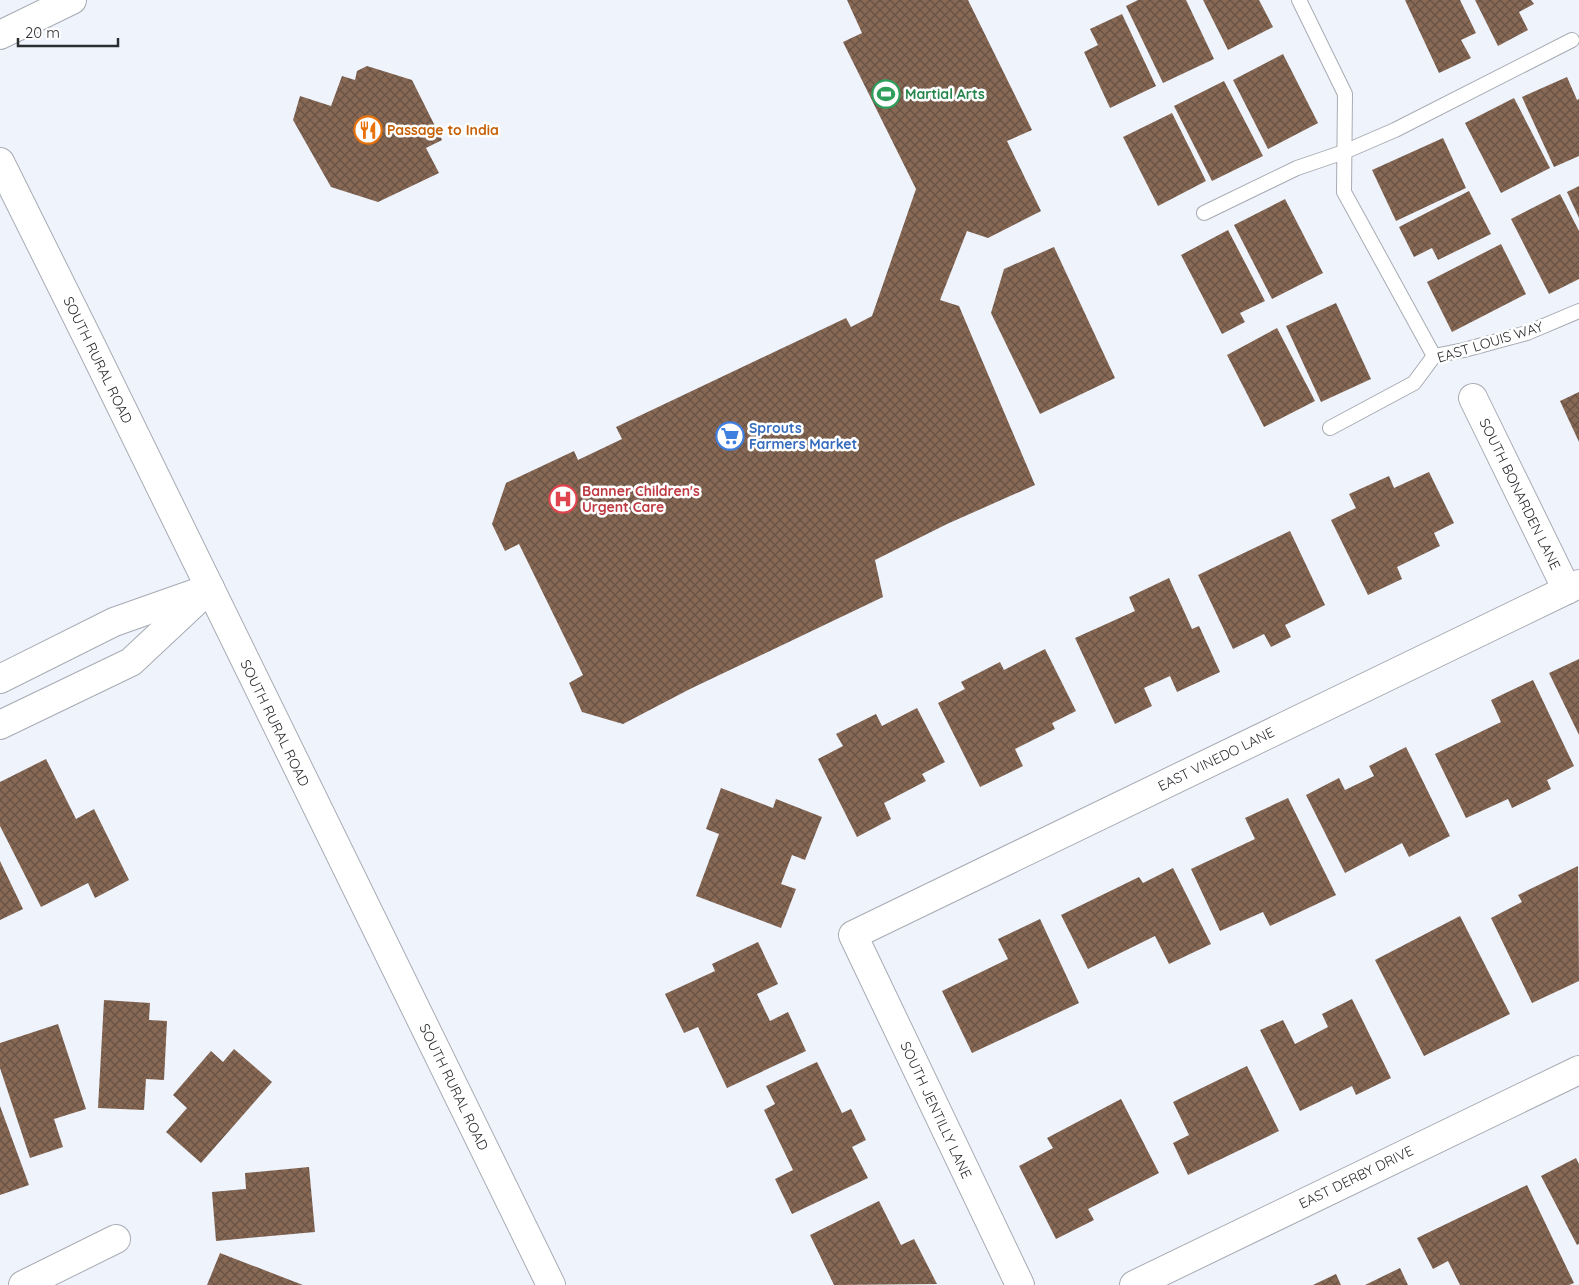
<svg xmlns="http://www.w3.org/2000/svg" width="1579" height="1285" font-family="Quicksand,sans-serif">
	<style>
		.building { fill: url(#building-cross-hatch) }
		.lines { fill: none; stroke-linecap: round; stroke-linejoin: round }
		.lane-casing { stroke: #a7abb3; stroke-width: 16 }
		.street-casing { stroke: #a7abb3; stroke-width: 30 }
		.secondary-casing { stroke: #a7abb3; stroke-width: 30 }
		.lane { stroke: #fff; stroke-width: 14 }
		.street { stroke: #fff; stroke-width: 28 }
		.secondary { stroke: #fff; stroke-width: 28 }
		.labels { text-anchor: middle; dominant-baseline: central; stroke-width: 5; stroke-linejoin: round; paint-order: stroke }
		.leisure-label { font-size: 14px; font-weight: bold; fill: #27864d; stroke: #fff; text-anchor: start }
		.food-label { font-size: 14px; font-weight: bold; fill: #c56008; stroke: #fff; text-anchor: start }
		.street-label { font-size: 14px; fill: #2b2d30; stroke: #fff }
		.shop-label { font-size: 14px; font-weight: bold; fill: #366cbe; stroke: #fff; text-anchor: start }
		.health-label { font-size: 14px; font-weight: bold; fill: #be3a42; stroke: #fff; text-anchor: start }
	</style>
	<defs>
		<pattern id="building-cross-hatch" width="8" height="8" patternUnits="userSpaceOnUse" patternTransform="scale(1.25)"><rect width="8" height="8" fill="#876956"/><path d="M0 0l8 8M0 8l8-8" fill="none" stroke="#685244"/></pattern>
	</defs>
	<rect width="100%" height="100%" fill="#eff3fc"/>
	<g class="building">
		<path d="M 847,0 L 968,0 L 1032,130 L 1007,141 L 1041,211 L 988,238 L 967,231 L 940,300 L 959,306 L 1035,485 L 947,524 L 875,560 L 883,597 L 690,689 L 623,724 L 582,712 L 569,683 L 583,675 L 519,544 L 505,551 L 492,524 L 506,483 L 574,451 L 578,460 L 622,439 L 616,427 L 846,318 L 851,327 L 872,316 L 916,189 L 843,42 L 862,33 Z"/>
		<path d="M 1138,0 L 1186,0 L 1214,59 L 1163,83 L 1126,6 Z"/>
		<path d="M 1203,0 L 1259,0 L 1273,27 L 1228,50 Z"/>
		<path d="M 1405,0 L 1460,0 L 1476,33 L 1461,40 L 1471,58 L 1439,73 Z"/>
		<path d="M 1475,0 L 1531,0 L 1534,4 L 1519,12 L 1528,30 L 1498,46 Z"/>
		<path d="M 1122,14 L 1156,86 L 1110,108 L 1084,52 L 1098,45 L 1090,29 Z"/>
		<path d="M 1283,54 L 1318,123 L 1268,149 L 1233,80 Z"/>
		<path d="M 367,66 L 412,80 L 442,140 L 426,148 L 439,173 L 378,202 L 331,187 L 293,120 L 300,96 L 331,106 L 342,76 L 355,80 L 357,71 Z"/>
		<path d="M 1567,77 L 1577,100 L 1579,99 L 1579,156 L 1554,167 L 1522,97 Z"/>
		<path d="M 1224,81 L 1263,156 L 1212,181 L 1174,106 Z"/>
		<path d="M 1514,98 L 1550,168 L 1501,193 L 1465,123 Z"/>
		<path d="M 1172,113 L 1206,181 L 1158,206 L 1123,137 Z"/>
		<path d="M 1443,138 L 1466,188 L 1396,221 L 1372,170 Z"/>
		<path d="M 1579,186 L 1579,218 L 1567,192 Z"/>
		<path d="M 1469,191 L 1491,234 L 1438,260 L 1432,248 L 1414,257 L 1399,227 Z"/>
		<path d="M 1560,194 L 1579,231 L 1579,279 L 1549,294 L 1511,219 Z"/>
		<path d="M 1285,199 L 1323,273 L 1272,299 L 1234,225 Z"/>
		<path d="M 1228,230 L 1265,301 L 1240,313 L 1245,322 L 1222,334 L 1181,255 Z"/>
		<path d="M 1501,244 L 1526,294 L 1452,332 L 1427,282 Z"/>
		<path d="M 1054,247 L 1115,378 L 1040,414 L 991,313 L 1004,269 Z"/>
		<path d="M 1336,303 L 1371,379 L 1321,402 L 1286,326 Z"/>
		<path d="M 1277,328 L 1315,401 L 1264,427 L 1227,355 Z"/>
		<path d="M 1579,392 L 1579,442 L 1560,401 Z"/>
		<path d="M 1429,472 L 1454,523 L 1434,533 L 1440,546 L 1397,567 L 1402,579 L 1368,595 L 1331,520 L 1356,508 L 1349,494 L 1389,476 L 1394,488 Z"/>
		<path d="M 1290,531 L 1325,605 L 1285,625 L 1291,637 L 1271,647 L 1264,634 L 1233,649 L 1198,575 Z"/>
		<path d="M 1169,578 L 1192,629 L 1199,626 L 1220,672 L 1177,692 L 1170,676 L 1144,688 L 1152,706 L 1115,724 L 1075,638 L 1135,611 L 1129,597 Z"/>
		<path d="M 1045,649 L 1076,711 L 1052,723 L 1055,729 L 1015,749 L 1023,766 L 980,787 L 938,703 L 965,689 L 961,682 L 1000,662 L 1004,670 Z"/>
		<path d="M 1579,659 L 1579,735 L 1549,673 Z"/>
		<path d="M 1533,680 L 1574,766 L 1547,780 L 1551,789 L 1512,808 L 1508,799 L 1466,818 L 1435,754 L 1501,722 L 1491,700 Z"/>
		<path d="M 917,708 L 945,762 L 922,774 L 926,781 L 884,803 L 891,819 L 857,837 L 818,759 L 843,746 L 836,734 L 876,714 L 882,726 Z"/>
		<path d="M 1406,747 L 1450,836 L 1409,857 L 1402,843 L 1345,873 L 1306,795 L 1339,778 L 1345,790 L 1374,776 L 1369,766 Z"/>
		<path d="M 46,759 L 76,819 L 94,809 L 129,880 L 95,898 L 88,883 L 41,907 L 0,826 L 0,782 Z"/>
		<path d="M 721,788 L 773,808 L 776,799 L 822,817 L 805,860 L 792,855 L 781,884 L 796,889 L 781,928 L 696,896 L 719,834 L 706,829 Z"/>
		<path d="M 1288,798 L 1336,895 L 1270,926 L 1263,912 L 1220,931 L 1191,869 L 1255,839 L 1245,818 Z"/>
		<path d="M 0,861 L 23,909 L 0,920 Z"/>
		<path d="M 1578,866 L 1579,981 L 1532,1003 L 1491,918 L 1522,902 L 1518,895 Z"/>
		<path d="M 1173,868 L 1211,944 L 1169,964 L 1155,936 L 1088,969 L 1061,915 L 1139,877 L 1143,883 Z"/>
		<path d="M 1460,916 L 1510,1014 L 1424,1056 L 1375,960 Z"/>
		<path d="M 1040,919 L 1079,1003 L 972,1053 L 942,991 L 1008,959 L 998,939 Z"/>
		<path d="M 758,942 L 778,984 L 757,994 L 770,1021 L 788,1012 L 806,1051 L 727,1088 L 698,1027 L 684,1033 L 665,994 L 715,971 L 712,964 Z"/>
		<path d="M 1352,999 L 1391,1078 L 1356,1095 L 1352,1086 L 1300,1111 L 1260,1030 L 1283,1020 L 1295,1044 L 1328,1027 L 1322,1014 Z"/>
		<path d="M 104,1000 L 150,1003 L 149,1020 L 167,1021 L 164,1080 L 146,1079 L 144,1110 L 98,1108 Z"/>
		<path d="M 58,1024 L 86,1109 L 54,1119 L 63,1147 L 30,1158 L 0,1068 L 0,1043 Z"/>
		<path d="M 234,1049 L 272,1082 L 201,1163 L 166,1132 L 187,1108 L 173,1095 L 211,1051 L 223,1062 Z"/>
		<path d="M 817,1062 L 842,1113 L 851,1109 L 866,1140 L 852,1147 L 868,1178 L 792,1214 L 775,1179 L 793,1170 L 764,1110 L 775,1104 L 766,1086 Z"/>
		<path d="M 1247,1066 L 1279,1131 L 1188,1175 L 1173,1143 L 1189,1135 L 1173,1102 Z"/>
		<path d="M 1121,1099 L 1159,1173 L 1088,1209 L 1094,1220 L 1056,1239 L 1019,1166 L 1053,1148 L 1047,1138 Z"/>
		<path d="M 0,1106 L 29,1185 L 0,1195 Z"/>
		<path d="M 1576,1158 L 1579,1164 L 1579,1244 L 1577,1245 L 1541,1176 Z"/>
		<path d="M 309,1167 L 315,1232 L 216,1241 L 212,1192 L 246,1189 L 245,1173 Z"/>
		<path d="M 1527,1185 L 1574,1283 L 1569,1285 L 1460,1285 L 1448,1261 L 1433,1269 L 1417,1238 Z"/>
		<path d="M 879,1201 L 901,1245 L 914,1239 L 937,1284 L 834,1285 L 810,1235 Z"/>
		<path d="M 220,1253 L 303,1285 L 207,1285 Z"/>
		<path d="M 1400,1268 L 1408,1285 L 1365,1285 Z"/>
		<path d="M 1336,1274 L 1341,1285 L 1313,1285 Z"/>
	</g>
	<g class="lines">
		<g class="lane-casing">
			<g id="lane">
				<path d="M 1299,0 L 1345,94 L 1344,192 L 1434,356"/>
				<path d="M 1204,213 L 1297,168 L 1344,152 L 1395,130 L 1572,40"/>
				<path d="M 1330,428 L 1414,383 L 1434,356 L 1464,350 L 1527,333 L 1579,311"/>
			</g>
		</g>
		<g class="street-casing">
			<g id="street">
				<path d="M 1473,398 L 1567,590"/>
				<path d="M 0,679 L 114,622 L 199,592"/>
				<path d="M 0,725 L 131,662 L 210,588"/>
				<path d="M 23,1285 L 116,1239"/>
				<path d="M 1020,1285 L 853,935 L 1579,584"/>
				<path d="M 1134,1285 L 1579,1070"/>
			</g>
		</g>
		<g class="secondary-casing">
			<g id="secondary">
				<path d="M 0,35 L 72,0"/>
				<path d="M 0,162 L 91,345 L 551,1285"/>
			</g>
		</g>
		<use href="#lane" class="lane"/>
		<use href="#street" class="street"/>
		<use href="#secondary" class="secondary"/>
	</g>
	<defs>
		<g id="stadium-ring" transform="scale(1.4375)"><circle r="9.5" fill="#fff" stroke="#2e9e5b" stroke-width="1.5"/><path d="M0-5a6.5 5 0 1 0 0 10a6.5 5 0 1 0 0-10ZM-3.5-1.8h7v3.6h-7Z" fill="#2e9e5b"/></g>
		<g id="restaurant-ring" transform="scale(1.4375)"><circle r="9.5" fill="#fff" stroke="#e8710a" stroke-width="1.5"/><path d="M-5-6h1v4h1v-4h1v4h1v-4h1v5L-1.5 .5V6h-2V.5L-5-1ZM5-6V6H3V1.5H1.5Q1.5-4 5-6Z" fill="#e8710a"/></g>
		<g id="supermarket-ring" transform="scale(1.4375)"><circle r="9.5" fill="#fff" stroke="#3f7fe0" stroke-width="1.5"/><path d="M-6-5.5h2.5l.6 2H6L4.5 2H-2.5L-4.4-4H-6ZM-1.5 3.2a1.3 1.3 0 1 0 .1 0ZM3 3.2a1.3 1.3 0 1 0 .1 0Z" fill="#3f7fe0"/></g>
		<g id="hospital-ring" transform="scale(1.4375)"><circle r="9.5" fill="#fff" stroke="#e0444e" stroke-width="1.5"/><path d="M-5-5h3v3.5h4V-5h3V5h-3V1.5h-4V5h-3Z" fill="#e0444e"/></g>
	</defs>
	<g fill-rule="evenodd">
		<use href="#stadium-ring" x="886" y="94"/>
		<use href="#restaurant-ring" x="368" y="130"/>
		<use href="#supermarket-ring" x="730" y="436"/>
		<use href="#hospital-ring" x="563" y="499"/>
	</g>
	<g class="labels">
		<g class="leisure-label">
			<text x="905" y="94">Martial Arts</text>
		</g>
		<g class="food-label">
			<text x="387" y="130">Passage to India</text>
		</g>
		<g class="street-label">
			<text transform="translate(1490 342) rotate(-17)">EAST LOUIS WAY</text>
			<text transform="translate(98 360) rotate(64)">SOUTH RURAL ROAD</text>
			<text transform="translate(1520 494) rotate(64)">SOUTH BONARDEN LANE</text>
			<text transform="translate(275 723) rotate(64)">SOUTH RURAL ROAD</text>
			<text transform="translate(1216 759) rotate(-26)">EAST VINEDO LANE</text>
			<text transform="translate(454 1087) rotate(64)">SOUTH RURAL ROAD</text>
			<text transform="translate(936 1110) rotate(65)">SOUTH JENTILLY LANE</text>
			<text transform="translate(1356 1177) rotate(-26)">EAST DERBY DRIVE</text>
		</g>
		<g class="shop-label">
			<text x="749" y="428">Sprouts<tspan x="749" dy="16">Farmers Market</tspan></text>
		</g>
		<g class="health-label">
			<text x="582" y="491">Banner Children's<tspan x="582" dy="16">Urgent Care</tspan></text>
		</g>
	</g>
	<path d="M18 38v8h100v-8" fill="none" stroke="#2b2d30" stroke-width="2.5"/>
	<text x="25" y="38" font-size="15" fill="#2b2d30" stroke="#ffffff" stroke-width="4" paint-order="stroke">20 m</text>
</svg>
